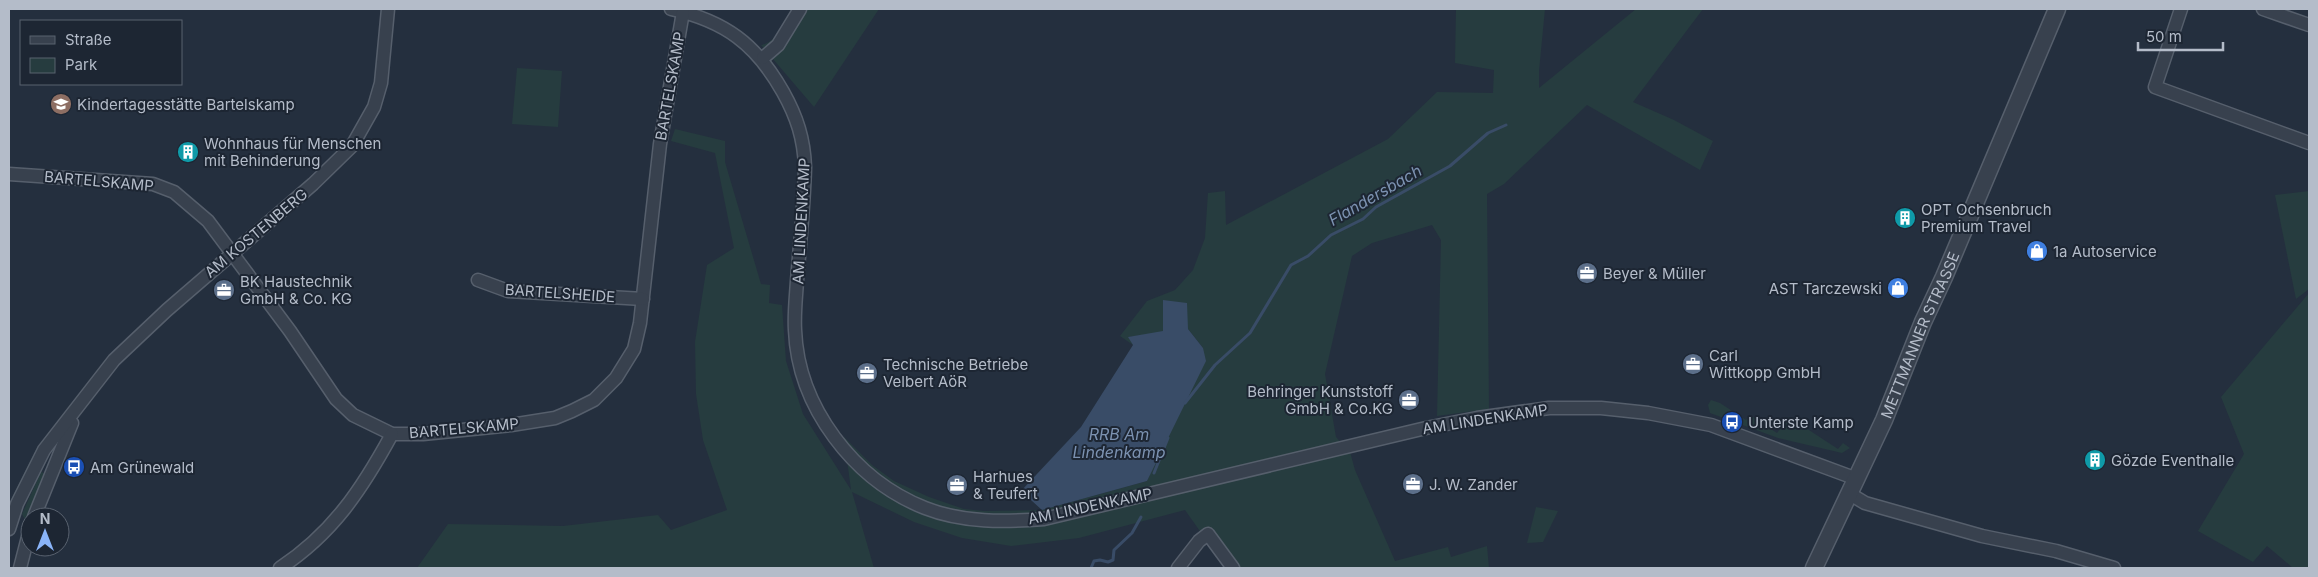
<svg xmlns="http://www.w3.org/2000/svg" width="2318" height="577" font-family="Inter,sans-serif">
	<style>
		.green { fill: #263c3f }
		.water { fill: #394c67 }
		.lines { fill: none; stroke-linecap: round; stroke-linejoin: round }
		.stream { stroke: #394c67; stroke-width: 3 }
		.minor-casing { stroke: #565f6c; stroke-width: 15 }
		.tertiary-casing { stroke: #565f6c; stroke-width: 19 }
		.minor { stroke: #38414e; stroke-width: 12 }
		.tertiary { stroke: #38414e; stroke-width: 16 }
		.labels { text-anchor: middle; dominant-baseline: central; stroke-width: 4; stroke-linejoin: round; paint-order: stroke }
		.street-label { font-size: 15px; fill: #b4bcc9; stroke: #1d2633 }
		.poi-label { font-size: 15px; fill: #b4bcc9; stroke: #1d2633; text-anchor: start }
		.water-label { font-size: 16px; font-style: italic; fill: #7c92b1; stroke: #1d2633 }
	</style>
	<rect width="100%" height="100%" fill="#242f3e"/>
	<g class="green">
		<path d="M 791,9 L 879,9 L 814,107 L 761,45 C 777,42 786,23 791,9 Z"/>
		<path d="M 1456,9 L 1545,9 L 1539,71 L 1539,88 L 1636,9 L 1703,9 L 1633,102 L 1674,120 L 1713,141 L 1700,170 L 1587,105 L 1504,184 L 1487,194 L 1489,409 L 1437,416 L 1441,240 L 1432,225 L 1372,243 L 1352,256 L 1325,374 L 1336,437 L 1350,452 L 1355,470 L 1395,561 L 1448,547 L 1451,557 L 1487,546 L 1489,568 L 1226,568 L 1185,510 L 1079,538 L 1011,546 L 962,538 L 914,522 L 852,492 L 874,568 L 417,568 L 448,524 L 563,526 L 658,515 L 671,530 L 727,510 L 703,440 L 696,394 L 695,342 L 707,265 L 734,248 L 715,153 L 671,141 L 675,129 L 725,141 L 725,162 L 761,284 L 770,285 L 769,303 L 782,305 L 786,361 L 803,414 L 851,490 L 844,437 L 872,465 L 894,481 L 929,497 L 964,509 L 984,511 L 1042,510 L 1147,481 L 1203,348 L 1188,329 L 1129,337 L 1133,345 L 1120,336 L 1147,301 L 1175,290 L 1193,270 L 1205,238 L 1208,193 L 1225,191 L 1226,225 L 1388,139 L 1437,92 L 1493,93 L 1494,70 L 1455,63 Z"/>
		<path d="M 517,68 L 562,71 L 558,127 L 512,124 Z"/>
		<path d="M 2309,191 L 2309,289 L 2296,299 L 2275,195 Z"/>
		<path d="M 2309,293 L 2309,568 L 2293,568 L 2267,546 L 2253,562 L 2198,531 L 2244,454 L 2221,397 Z"/>
		<path d="M 1711,400 L 1720,403 L 1746,420 L 1750,415 L 1777,433 L 1789,417 L 1838,449 L 1843,443 L 1850,448 L 1842,453 L 1778,438 L 1710,413 L 1708,405 Z"/>
		<path d="M 41,472 L 44,473 L 29,517 L 24,518 L 22,514 Z"/>
		<path d="M 1536,507 L 1558,511 L 1543,542 L 1527,543 Z"/>
	</g>
	<path class="water" d="M 1163,300 L 1187,303 L 1188,329 L 1203,348 L 1206,361 L 1147,481 L 1042,510 L 1021,491 L 1081,427 L 1133,345 L 1128,337 L 1163,331 Z"/>
	<g class="lines">
		<g class="stream">
			<path d="M 1185,403 L 1215,365 L 1250,333 L 1291,265 L 1308,256 L 1331,235 L 1363,219 L 1376,207 L 1450,166 L 1488,133 L 1506,125"/>
			<path d="M 1154,473 L 1168,438"/>
			<path d="M 1091,568 L 1094,561 L 1100,560 L 1108,562 L 1113,560 L 1114,550 L 1132,533 L 1141,517"/>
		</g>
		<g class="minor-casing">
			<g id="minor">
				<path d="M 671,9 C 725,21 756,44 783,92 C 797,117 804,139 805,167 C 804,205 800,243 797,281 C 796,297 794,314 795,330 C 798,407 854,480 925,508 C 963,523 1005,522 1044,519 L 1426,428 L 1477,418 L 1549,408 L 1601,408 L 1648,413 L 1711,425 L 1857,479"/>
				<path d="M 2181,9 L 2155,87 L 2309,143"/>
				<path d="M 2263,9 L 2309,25"/>
				<path d="M 763,58 L 778,45 L 800,9"/>
				<path d="M 9,174 L 153,184 L 174,192 L 208,221 L 290,331 L 336,399 L 353,415 L 392,434 L 423,434 L 511,425 L 555,418 L 572,411 L 594,400 L 616,378 L 634,349 L 640,323 L 660,144 L 683,12"/>
				<path d="M 478,280 L 508,291 L 643,299"/>
				<path d="M 1850,494 L 1865,503 L 1982,536 L 2056,551 L 2114,568"/>
				<path d="M 34,517 L 72,423"/>
				<path d="M 9,529 L 17,504 L 44,450 L 114,360 L 167,310 L 313,184 L 352,146 L 374,107 L 381,83 L 388,9"/>
				<path d="M 20,568 L 30,529"/>
				<path d="M 280,568 C 333,533 362,489 392,434"/>
				<path d="M 1178,568 L 1199,541 L 1208,534 L 1233,568"/>
			</g>
		</g>
		<g class="tertiary-casing">
			<g id="tertiary">
				<path id="s1" d="M 1814,568 L 1884,420 L 1923,322 L 1944,277 L 2057,9"/>
			</g>
		</g>
		<use href="#minor" class="minor"/>
		<use href="#tertiary" class="tertiary"/>
	</g>
	<defs>
		<g id="school-disc" transform="scale(1.125)"><circle r="9.5" fill="#8d6e63" stroke="#1d2633"/><path d="M0-5L7-2L0 1L-7-2ZM-4 1L0 2.5L4 1V4Q0 6-4 4Z" fill="#fff"/></g>
		<g id="building-disc" transform="scale(1.125)"><circle r="9.5" fill="#0f9aa8" stroke="#1d2633"/><path d="M-4-6H4V6H1V3H-1V6H-4ZM-2.5-4.3h1.7v1.8h-1.7ZM.8-4.3h1.7v1.8H.8ZM-2.5-1h1.7V.8h-1.7ZM.8-1h1.7V.8H.8Z" fill="#fff"/></g>
		<g id="shop-disc" transform="scale(1.125)"><circle r="9.5" fill="#3f7fe0" stroke="#1d2633"/><path d="M-5-2.5h2.3a2.7 3.5 0 0 1 5.4 0H5L5.5 6h-11ZM-1.5-2.5h3a1.5 2.3 0 0 0-3 0Z" fill="#fff"/></g>
		<g id="office-disc" transform="scale(1.125)"><circle r="9.5" fill="#5c6f8a" stroke="#1d2633"/><path d="M-6-3h4V-5.5h4V-3h4V5H-6ZM-1-4.5V-3h2v-1.5ZM-6 0V1H6V0Z" fill="#fff"/></g>
		<g id="bus-disc" transform="scale(1.125)"><circle r="9.5" fill="#1a4fb4" stroke="#1d2633"/><path d="M-5-6H5V4H4V6H2V4H-2V6H-4V4H-5ZM-3.5-4V0h7V-4ZM-3.5 1.2v1.5H-2V1.2ZM2 1.2v1.5H3.5V1.2Z" fill="#fff"/></g>
	</defs>
	<g fill-rule="evenodd">
		<use href="#school-disc" x="61" y="104"/>
		<use href="#building-disc" x="188" y="152"/>
		<use href="#building-disc" x="1905" y="218"/>
		<use href="#shop-disc" x="2037" y="251"/>
		<use href="#office-disc" x="1587" y="273"/>
		<use href="#shop-disc" x="1898" y="288"/>
		<use href="#office-disc" x="224" y="290"/>
		<use href="#office-disc" x="1693" y="364"/>
		<use href="#office-disc" x="867" y="373"/>
		<use href="#office-disc" x="1409" y="400"/>
		<use href="#bus-disc" x="1732" y="422"/>
		<use href="#building-disc" x="2095" y="460"/>
		<use href="#bus-disc" x="74" y="467"/>
		<use href="#office-disc" x="1413" y="484"/>
		<use href="#office-disc" x="957" y="485"/>
	</g>
	<g class="labels">
		<g class="street-label">
			<text transform="translate(670 86) rotate(-80)">BARTELSKAMP</text>
			<text transform="translate(99 181) rotate(5)">BARTELSKAMP</text>
			<text transform="translate(801 221) rotate(-87)">AM LINDENKAMP</text>
			<text transform="translate(256 233) rotate(-40)">AM KOSTENBERG</text>
			<text transform="translate(560 293) rotate(4)">BARTELSHEIDE</text>
			<text stroke="none"><textPath href="#s1" startOffset="256">METTMANNER STRASSE</textPath></text>
			<text transform="translate(1485 419) rotate(-9)">AM LINDENKAMP</text>
			<text transform="translate(464 428) rotate(-5)">BARTELSKAMP</text>
			<text transform="translate(1090 506) rotate(-12)">AM LINDENKAMP</text>
		</g>
		<g class="poi-label">
			<text x="77" y="104">Kindertagesstätte Bartelskamp</text>
			<text x="204" y="143">Wohnhaus für Menschen<tspan x="204" dy="17">mit Behinderung</tspan></text>
			<text x="1921" y="209">OPT Ochsenbruch<tspan x="1921" dy="17">Premium Travel</tspan></text>
			<text x="2053" y="251">1a Autoservice</text>
			<text x="1603" y="273">Beyer &amp; Müller</text>
			<text x="240" y="281">BK Haustechnik<tspan x="240" dy="17">GmbH &amp; Co. KG</tspan></text>
			<text x="1882" y="288" text-anchor="end">AST Tarczewski</text>
			<text x="1709" y="355">Carl<tspan x="1709" dy="17">Wittkopp GmbH</tspan></text>
			<text x="883" y="364">Technische Betriebe<tspan x="883" dy="17">Velbert AöR</tspan></text>
			<text x="1393" y="391" text-anchor="end">Behringer Kunststoff<tspan x="1393" dy="17">GmbH &amp; Co.KG</tspan></text>
			<text x="1748" y="422">Unterste Kamp</text>
			<text x="2111" y="460">Gözde Eventhalle</text>
			<text x="90" y="467">Am Grünewald</text>
			<text x="973" y="476">Harhues<tspan x="973" dy="17">&amp; Teufert</tspan></text>
			<text x="1429" y="484">J. W. Zander</text>
		</g>
		<g class="water-label">
			<text transform="translate(1375 195) rotate(-30)">Flandersbach</text>
			<text x="1119" y="434">RRB Am<tspan x="1119" dy="18">Lindenkamp</tspan></text>
		</g>
	</g>
	<rect width="2318" height="577" fill="none" stroke="#b4bcc9" stroke-width="20"/>
	<rect x="20" y="20" width="162" height="65" fill="#1d2633" stroke="#59626f"/>
	<rect x="30" y="36" width="25" height="8" fill="#38414e" stroke="#59626f"/>
	<text x="65" y="45" font-size="15" fill="#b4bcc9">Straße</text>
	<rect x="30" y="58" width="25" height="15" fill="#263c3f" stroke="#59626f"/>
	<text x="65" y="70" font-size="15" fill="#b4bcc9">Park</text>
	<g transform="translate(45 532)"><circle r="24" fill="#1d2633" stroke="#59626f"/>
	<path d="M0-4L9 19L0 12L-9 19Z" fill="#8ab4f8"/>
	<text y="-8" font-size="14" font-weight="bold" text-anchor="middle" fill="#b4bcc9">N</text>
	</g>
	<path d="M2138 42v8h85v-8" fill="none" stroke="#b4bcc9" stroke-width="2.5"/>
	<text x="2146" y="42" font-size="15" fill="#b4bcc9" stroke="#1d2633" stroke-width="4" paint-order="stroke">50 m</text>
</svg>
